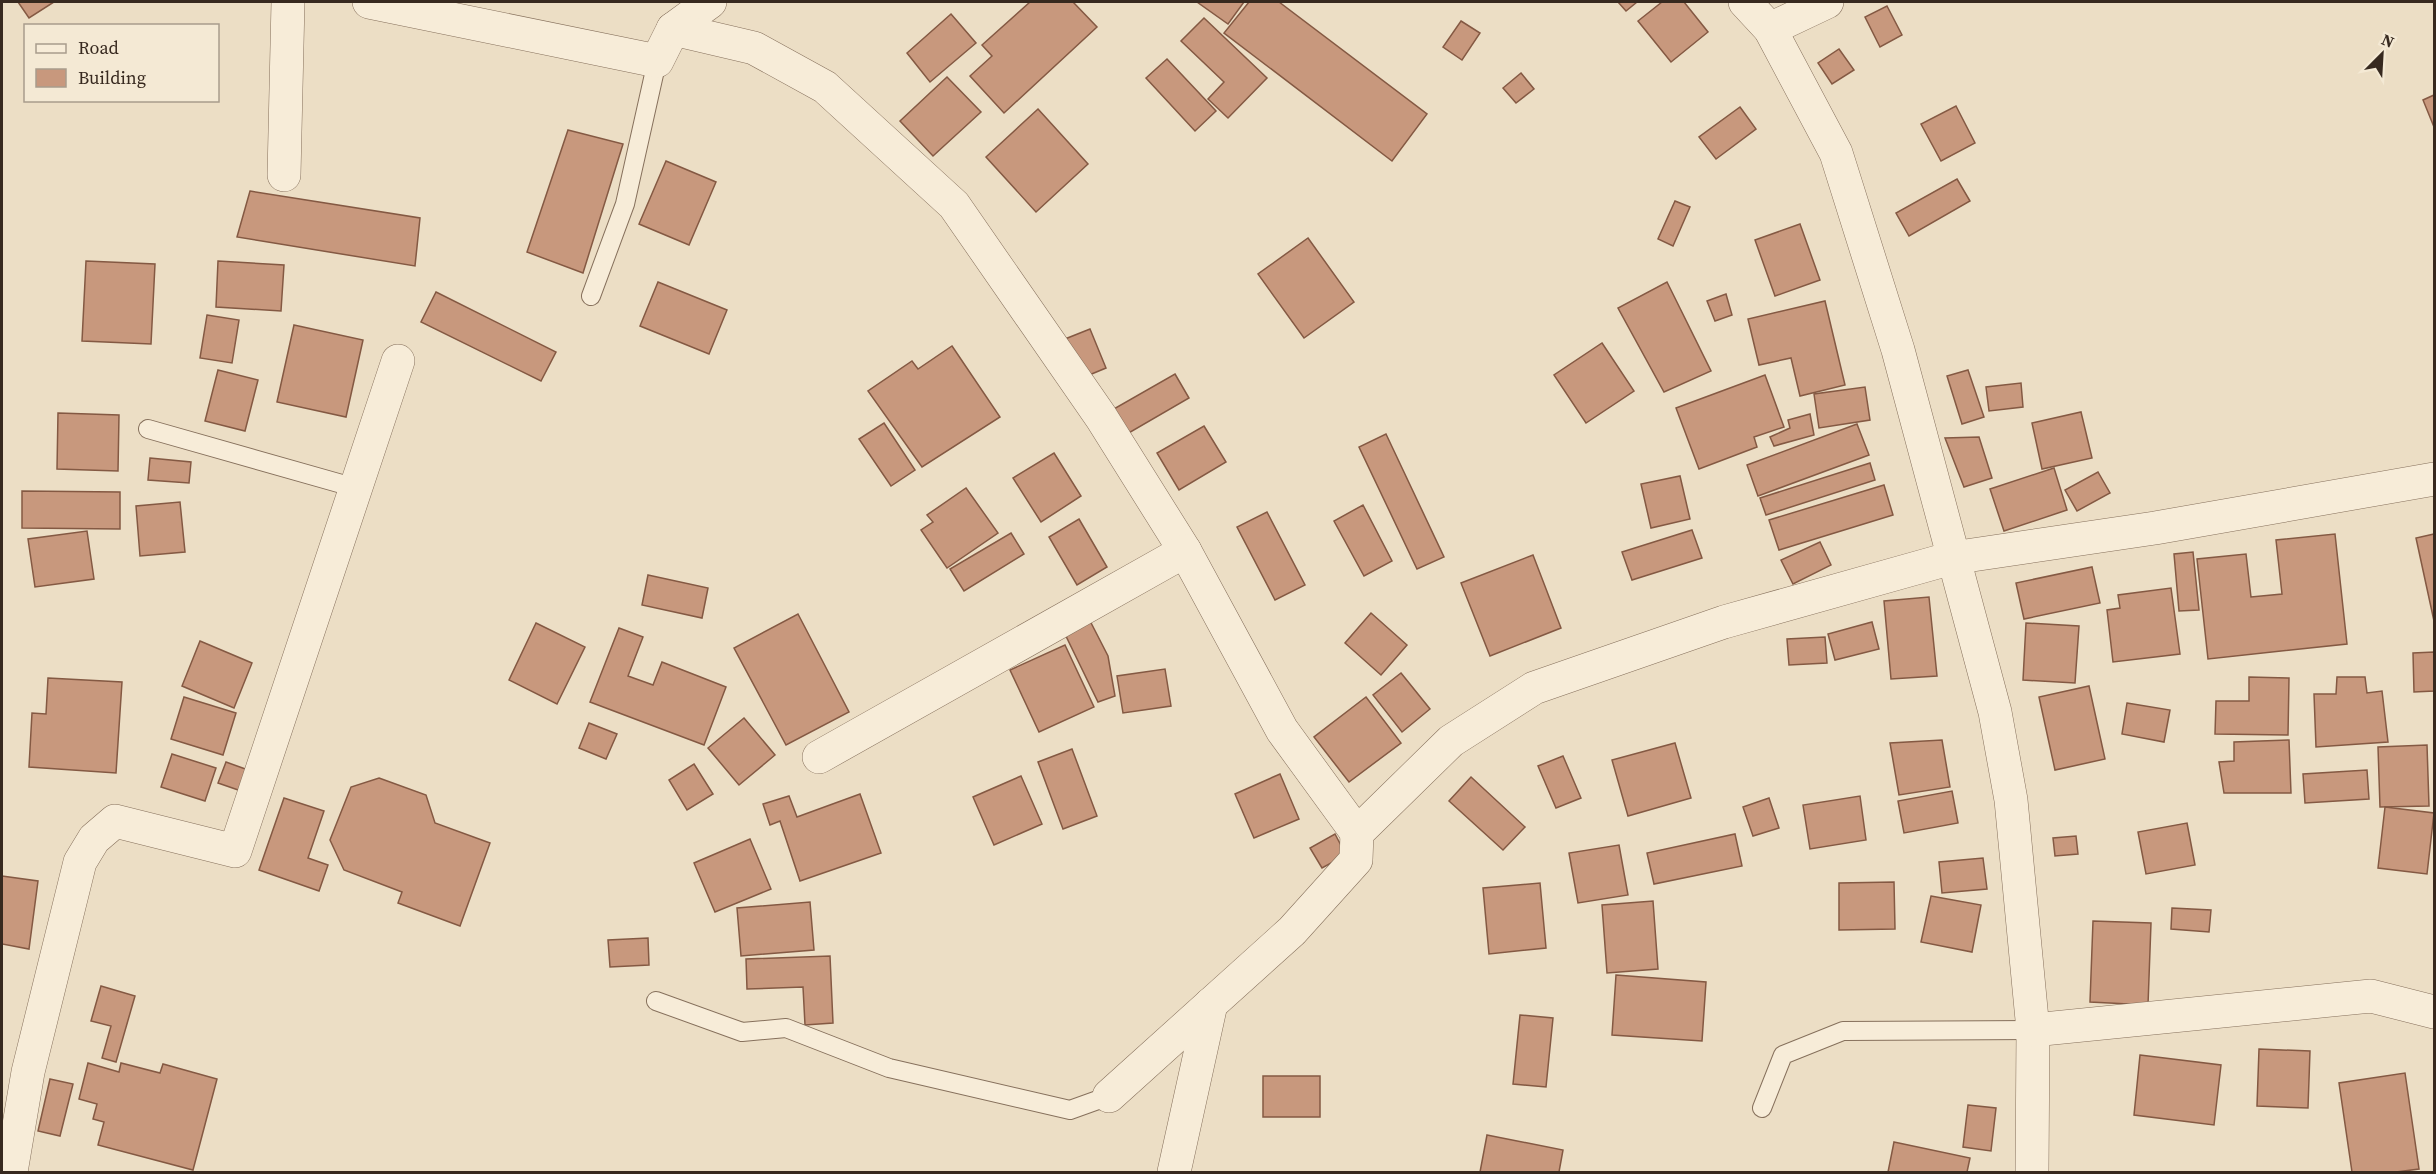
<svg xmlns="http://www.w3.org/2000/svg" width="2436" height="1174" font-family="'Source Serif 4',serif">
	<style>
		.building { fill: #c8987d; stroke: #845943; stroke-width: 1.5 }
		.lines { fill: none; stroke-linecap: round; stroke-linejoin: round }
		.service-casing { stroke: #86705c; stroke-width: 20 }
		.minor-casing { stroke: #86705c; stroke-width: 34 }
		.service { stroke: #f7ecd8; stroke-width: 18 }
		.minor { stroke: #f7ecd8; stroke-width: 33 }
	</style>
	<rect width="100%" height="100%" fill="#ecdec5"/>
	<g class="building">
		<path d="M 18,2 L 54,2 L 29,18 Z"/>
		<path d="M 1030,2 L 1073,2 L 1097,27 L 1004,113 L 970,76 L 992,56 L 982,45 Z"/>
		<path d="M 1197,2 L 1244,2 L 1228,24 Z"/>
		<path d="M 1249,2 L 1279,2 L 1427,114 L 1392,161 L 1224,33 Z"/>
		<path d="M 1618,2 L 1637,2 L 1626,11 Z"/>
		<path d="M 1662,2 L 1684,2 L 1708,32 L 1671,62 L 1638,21 Z"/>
		<path d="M 1887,6 L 1902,35 L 1880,47 L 1865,17 Z"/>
		<path d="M 951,14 L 976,43 L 930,82 L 907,53 Z"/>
		<path d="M 1204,18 L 1267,78 L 1228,118 L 1208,99 L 1224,82 L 1181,41 Z"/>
		<path d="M 1461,21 L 1480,33 L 1462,60 L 1443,47 Z"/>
		<path d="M 1839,49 L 1854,70 L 1832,84 L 1818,63 Z"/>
		<path d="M 1167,59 L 1216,111 L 1195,131 L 1146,78 Z"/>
		<path d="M 1521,73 L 1534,89 L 1516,103 L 1503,88 Z"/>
		<path d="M 947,77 L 981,112 L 933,156 L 900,121 Z"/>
		<path d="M 2434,95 L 2434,127 L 2423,100 Z"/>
		<path d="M 1956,106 L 1975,143 L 1941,161 L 1921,124 Z"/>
		<path d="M 1740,107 L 1756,129 L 1716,159 L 1699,137 Z"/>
		<path d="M 1038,109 L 1088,164 L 1036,212 L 986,157 Z"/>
		<path d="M 568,130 L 623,144 L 583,273 L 527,252 Z"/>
		<path d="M 666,161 L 716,182 L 689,245 L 639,224 Z"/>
		<path d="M 1957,179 L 1970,201 L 1909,236 L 1896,213 Z"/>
		<path d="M 250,191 L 420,218 L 415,266 L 237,237 Z"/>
		<path d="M 1675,201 L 1690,207 L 1673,246 L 1658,239 Z"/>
		<path d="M 1800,224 L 1820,280 L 1775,296 L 1755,240 Z"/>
		<path d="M 1308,238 L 1354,302 L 1304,338 L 1258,274 Z"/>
		<path d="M 86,261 L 155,264 L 151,344 L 82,341 Z"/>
		<path d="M 218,261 L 284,265 L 281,311 L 216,307 Z"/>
		<path d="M 658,282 L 727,310 L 709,354 L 640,326 Z"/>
		<path d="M 1667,282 L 1711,371 L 1664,392 L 1618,308 Z"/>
		<path d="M 436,292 L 556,352 L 541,381 L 421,322 Z"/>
		<path d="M 1726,294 L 1732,315 L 1715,321 L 1707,301 Z"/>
		<path d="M 1825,301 L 1845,385 L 1800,396 L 1791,358 L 1759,365 L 1748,319 Z"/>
		<path d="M 207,315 L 239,320 L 232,363 L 200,358 Z"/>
		<path d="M 294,325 L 363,340 L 346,417 L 277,402 Z"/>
		<path d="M 1090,329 L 1106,368 L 1082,378 L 1065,339 Z"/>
		<path d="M 1602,343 L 1634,391 L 1586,423 L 1554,375 Z"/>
		<path d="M 952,346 L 1000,417 L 922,467 L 868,391 L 912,361 L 918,369 Z"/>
		<path d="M 218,370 L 258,380 L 245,431 L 205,421 Z"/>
		<path d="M 1968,370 L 1984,417 L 1962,424 L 1947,376 Z"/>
		<path d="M 1175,374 L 1189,398 L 1127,434 L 1112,410 Z"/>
		<path d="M 1765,375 L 1784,427 L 1754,437 L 1757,447 L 1699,469 L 1676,408 Z"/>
		<path d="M 2021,383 L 2023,407 L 1989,411 L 1986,387 Z"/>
		<path d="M 1865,387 L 1870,420 L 1819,428 L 1814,394 Z"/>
		<path d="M 2081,412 L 2092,458 L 2042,469 L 2032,423 Z"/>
		<path d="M 58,413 L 119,415 L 118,471 L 57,469 Z"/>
		<path d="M 1810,414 L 1814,435 L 1774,446 L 1770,437 L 1790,428 L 1788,420 Z"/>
		<path d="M 884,423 L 915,470 L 891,486 L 859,439 Z"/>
		<path d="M 1857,424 L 1869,455 L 1758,496 L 1747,465 Z"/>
		<path d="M 1204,426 L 1226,462 L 1179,490 L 1157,453 Z"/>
		<path d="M 1386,434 L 1444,557 L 1417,569 L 1359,447 Z"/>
		<path d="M 1979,437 L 1992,478 L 1964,487 L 1945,438 Z"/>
		<path d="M 1054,453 L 1081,496 L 1041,522 L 1013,478 Z"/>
		<path d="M 150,458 L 191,462 L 189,483 L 148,480 Z"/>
		<path d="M 1870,463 L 1875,480 L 1766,515 L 1760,498 Z"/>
		<path d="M 2054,468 L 2067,510 L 2004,531 L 1990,489 Z"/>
		<path d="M 2098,472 L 2110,493 L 2077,511 L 2065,490 Z"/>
		<path d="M 1680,476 L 1690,519 L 1651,528 L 1641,484 Z"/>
		<path d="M 1884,485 L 1893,515 L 1779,550 L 1769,520 Z"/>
		<path d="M 966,488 L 998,533 L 947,568 L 921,530 L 933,522 L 927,515 Z"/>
		<path d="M 22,491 L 120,492 L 120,529 L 22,528 Z"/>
		<path d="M 180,502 L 185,552 L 140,556 L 136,506 Z"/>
		<path d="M 1363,505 L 1392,561 L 1364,576 L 1334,521 Z"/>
		<path d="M 1267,512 L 1305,585 L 1275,600 L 1237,527 Z"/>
		<path d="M 1079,519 L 1107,567 L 1077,585 L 1049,537 Z"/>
		<path d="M 1692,530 L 1702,558 L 1632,580 L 1622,552 Z"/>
		<path d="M 87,531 L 94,579 L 35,587 L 28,539 Z"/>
		<path d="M 1011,533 L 1024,554 L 964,591 L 950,569 Z"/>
		<path d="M 2335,534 L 2347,644 L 2208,659 L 2197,559 L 2246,554 L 2251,597 L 2282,594 L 2276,540 Z"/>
		<path d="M 2434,534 L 2434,621 L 2416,538 Z"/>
		<path d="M 1820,542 L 1831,565 L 1793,584 L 1781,560 Z"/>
		<path d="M 2193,552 L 2199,610 L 2179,611 L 2174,554 Z"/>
		<path d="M 1533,555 L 1561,628 L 1490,656 L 1461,583 Z"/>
		<path d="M 2092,567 L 2100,603 L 2024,619 L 2016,583 Z"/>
		<path d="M 648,575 L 708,588 L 702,618 L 642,605 Z"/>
		<path d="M 2171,588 L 2180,654 L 2113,662 L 2107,610 L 2120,608 L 2118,595 Z"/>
		<path d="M 1929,597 L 1937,676 L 1891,679 L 1884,601 Z"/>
		<path d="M 1371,613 L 1407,645 L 1381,675 L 1345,643 Z"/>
		<path d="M 798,614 L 849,712 L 786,745 L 734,648 Z"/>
		<path d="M 1087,615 L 1108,656 L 1115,696 L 1098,702 L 1063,630 Z"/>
		<path d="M 1872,622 L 1879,649 L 1835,660 L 1828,634 Z"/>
		<path d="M 536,623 L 585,647 L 557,704 L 509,680 Z"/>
		<path d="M 2026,623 L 2079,626 L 2075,683 L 2023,680 Z"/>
		<path d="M 619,628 L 643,637 L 628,676 L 653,685 L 662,662 L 726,687 L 704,745 L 590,702 Z"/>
		<path d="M 1825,637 L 1827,663 L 1789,665 L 1787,639 Z"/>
		<path d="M 200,641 L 252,663 L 234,708 L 182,686 Z"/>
		<path d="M 1065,645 L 1094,707 L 1039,732 L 1010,670 Z"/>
		<path d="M 2434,652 L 2434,691 L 2414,692 L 2413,653 Z"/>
		<path d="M 1165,669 L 1171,706 L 1123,713 L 1117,676 Z"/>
		<path d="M 1401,673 L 1430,709 L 1402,732 L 1373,695 Z"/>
		<path d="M 2249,677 L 2289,678 L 2288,735 L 2215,734 L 2216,701 L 2249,701 Z"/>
		<path d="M 2337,677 L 2365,677 L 2367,693 L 2382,691 L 2388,742 L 2316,747 L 2314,694 L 2336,694 Z"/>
		<path d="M 48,678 L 122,682 L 116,773 L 29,767 L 32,713 L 46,714 Z"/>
		<path d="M 2089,686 L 2105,759 L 2055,770 L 2039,697 Z"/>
		<path d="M 184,697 L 236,713 L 223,755 L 171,739 Z"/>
		<path d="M 1366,697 L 1401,743 L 1349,782 L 1314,737 Z"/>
		<path d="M 2127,703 L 2170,710 L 2164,742 L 2122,734 Z"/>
		<path d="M 744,718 L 775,755 L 739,785 L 708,748 Z"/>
		<path d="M 589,723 L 617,734 L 606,759 L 579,748 Z"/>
		<path d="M 1942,740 L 1950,787 L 1899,795 L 1890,743 Z"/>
		<path d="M 2289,740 L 2291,793 L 2224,793 L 2219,762 L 2234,761 L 2234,742 Z"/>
		<path d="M 1675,743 L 1691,798 L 1628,816 L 1612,760 Z"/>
		<path d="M 2427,745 L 2429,806 L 2380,807 L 2378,747 Z"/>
		<path d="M 1072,749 L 1097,816 L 1063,829 L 1038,762 Z"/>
		<path d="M 172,754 L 216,768 L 205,801 L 161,787 Z"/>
		<path d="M 1563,756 L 1581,798 L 1556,808 L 1538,766 Z"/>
		<path d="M 226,762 L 251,771 L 244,792 L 218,783 Z"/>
		<path d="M 694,764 L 713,794 L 687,810 L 669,780 Z"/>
		<path d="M 2367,770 L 2369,799 L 2305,803 L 2303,774 Z"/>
		<path d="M 1280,774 L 1299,819 L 1254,838 L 1235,794 Z"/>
		<path d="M 1021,776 L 1042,824 L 994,845 L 973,797 Z"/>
		<path d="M 1471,777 L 1525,827 L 1503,850 L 1449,801 Z"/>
		<path d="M 379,778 L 426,795 L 435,823 L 490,843 L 460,926 L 398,903 L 402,892 L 344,870 L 330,840 L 351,787 Z"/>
		<path d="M 1952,791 L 1958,823 L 1904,833 L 1898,801 Z"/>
		<path d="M 860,794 L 881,853 L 800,881 L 780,821 L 770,825 L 763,804 L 789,796 L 797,817 Z"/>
		<path d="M 1860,796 L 1866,840 L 1810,849 L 1803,805 Z"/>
		<path d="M 284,798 L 324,811 L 308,858 L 328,865 L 319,891 L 259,870 Z"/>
		<path d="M 1769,798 L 1779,828 L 1753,836 L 1743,807 Z"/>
		<path d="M 2385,807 L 2434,813 L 2427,874 L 2378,868 Z"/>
		<path d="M 2187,823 L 2195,865 L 2146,874 L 2138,832 Z"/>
		<path d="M 1335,834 L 1346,855 L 1322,868 L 1310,848 Z"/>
		<path d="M 1735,834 L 1742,866 L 1654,884 L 1647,853 Z"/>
		<path d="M 2076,836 L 2078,854 L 2055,856 L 2053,838 Z"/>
		<path d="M 750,839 L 771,889 L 715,912 L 694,863 Z"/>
		<path d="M 1619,845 L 1628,895 L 1578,903 L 1569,853 Z"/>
		<path d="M 1983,858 L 1987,889 L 1942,893 L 1939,862 Z"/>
		<path d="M 2,876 L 38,881 L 29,949 L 2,944 Z"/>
		<path d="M 1894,882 L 1895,929 L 1839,930 L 1839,883 Z"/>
		<path d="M 1540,883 L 1546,948 L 1489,954 L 1483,888 Z"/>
		<path d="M 1931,896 L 1981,905 L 1972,952 L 1921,942 Z"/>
		<path d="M 1653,901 L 1658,969 L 1607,973 L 1602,905 Z"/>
		<path d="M 810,902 L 814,950 L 741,956 L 737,908 Z"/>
		<path d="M 2172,908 L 2211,910 L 2209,932 L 2171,929 Z"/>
		<path d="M 2093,921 L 2151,923 L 2148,1005 L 2090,1002 Z"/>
		<path d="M 648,938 L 649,965 L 610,967 L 608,940 Z"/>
		<path d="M 830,956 L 833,1023 L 805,1025 L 803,987 L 747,989 L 746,959 Z"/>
		<path d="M 1616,975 L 1706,982 L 1702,1041 L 1612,1035 Z"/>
		<path d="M 101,986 L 135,996 L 116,1062 L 102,1058 L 111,1026 L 91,1021 Z"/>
		<path d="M 1520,1015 L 1553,1018 L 1546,1087 L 1513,1084 Z"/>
		<path d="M 2259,1049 L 2310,1051 L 2308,1108 L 2257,1106 Z"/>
		<path d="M 2140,1055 L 2221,1065 L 2214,1125 L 2134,1115 Z"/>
		<path d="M 88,1063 L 119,1072 L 121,1063 L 160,1073 L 163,1064 L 217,1079 L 193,1170 L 98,1145 L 104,1122 L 93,1119 L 97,1104 L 79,1099 Z"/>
		<path d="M 2405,1073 L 2419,1169 L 2396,1172 L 2352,1172 L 2339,1083 Z"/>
		<rect x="1263" y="1076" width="57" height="41"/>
		<path d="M 50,1079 L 73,1084 L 60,1136 L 38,1131 Z"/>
		<path d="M 1968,1105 L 1996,1108 L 1991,1151 L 1963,1147 Z"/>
		<path d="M 1487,1135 L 1563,1150 L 1559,1172 L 1480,1172 Z"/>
		<path d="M 1894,1142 L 1970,1158 L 1967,1172 L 1888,1172 Z"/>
	</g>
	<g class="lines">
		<g class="service-casing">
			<g id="service">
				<path d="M 591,296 L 625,204 L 657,61"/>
				<path d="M 148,429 L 356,488"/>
				<path d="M 656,1001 L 742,1032 L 786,1028 L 889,1068 L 1070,1110 L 1109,1096"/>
				<path d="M 1762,1108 L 1783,1055 L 1843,1031 L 2033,1030"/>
			</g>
		</g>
		<g class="minor-casing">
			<g id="minor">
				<path d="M 369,2 L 657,61 L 673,29 L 710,2"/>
				<path d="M 1745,2 L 1770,29 L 1836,153 L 1898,350 L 1995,712 L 2011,800 L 2033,1030 L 2032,1172"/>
				<path d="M 673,29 L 754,48 L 825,87 L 954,205 L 1101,417 L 1185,551 L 1282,730 L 1357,833"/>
				<path d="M 1770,29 L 1827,2"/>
				<path d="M 284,175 L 288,2"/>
				<path d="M 819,757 L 1185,551"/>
				<path d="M 2033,1030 L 2371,996 L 2434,1012"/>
				<path d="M 1109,1096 L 1292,931 L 1356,860 L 1357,833 L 1451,741 L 1534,688 L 1724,622 L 1952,558 L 2155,528 L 2434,479"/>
				<path d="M 11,1172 L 28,1072 L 80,862 L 94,839 L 115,821 L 235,851 L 398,361"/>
				<path d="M 1174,1172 L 1211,1004"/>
			</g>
		</g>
		<use href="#service" class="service"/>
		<use href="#minor" class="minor"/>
	</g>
	<rect width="2436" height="1174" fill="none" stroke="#37291f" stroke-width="6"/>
	<rect x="24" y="24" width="195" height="78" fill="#f4e9d4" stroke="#a89c8c" stroke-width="1.5"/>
	<rect x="36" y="44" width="30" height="9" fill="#f7ecd8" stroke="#a89c8c" stroke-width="1.5"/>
	<text x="78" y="54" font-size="18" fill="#37291f">Road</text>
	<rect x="36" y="69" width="30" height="18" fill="#c8987d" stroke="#a89c8c" stroke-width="1.5"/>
	<text x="78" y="84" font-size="18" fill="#37291f">Building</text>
	<g transform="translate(2382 54) rotate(24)" stroke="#f4e9d4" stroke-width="4.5" paint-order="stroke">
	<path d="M0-4.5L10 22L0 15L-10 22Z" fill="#37291f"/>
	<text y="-9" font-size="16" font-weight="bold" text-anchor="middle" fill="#37291f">N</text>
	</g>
</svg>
